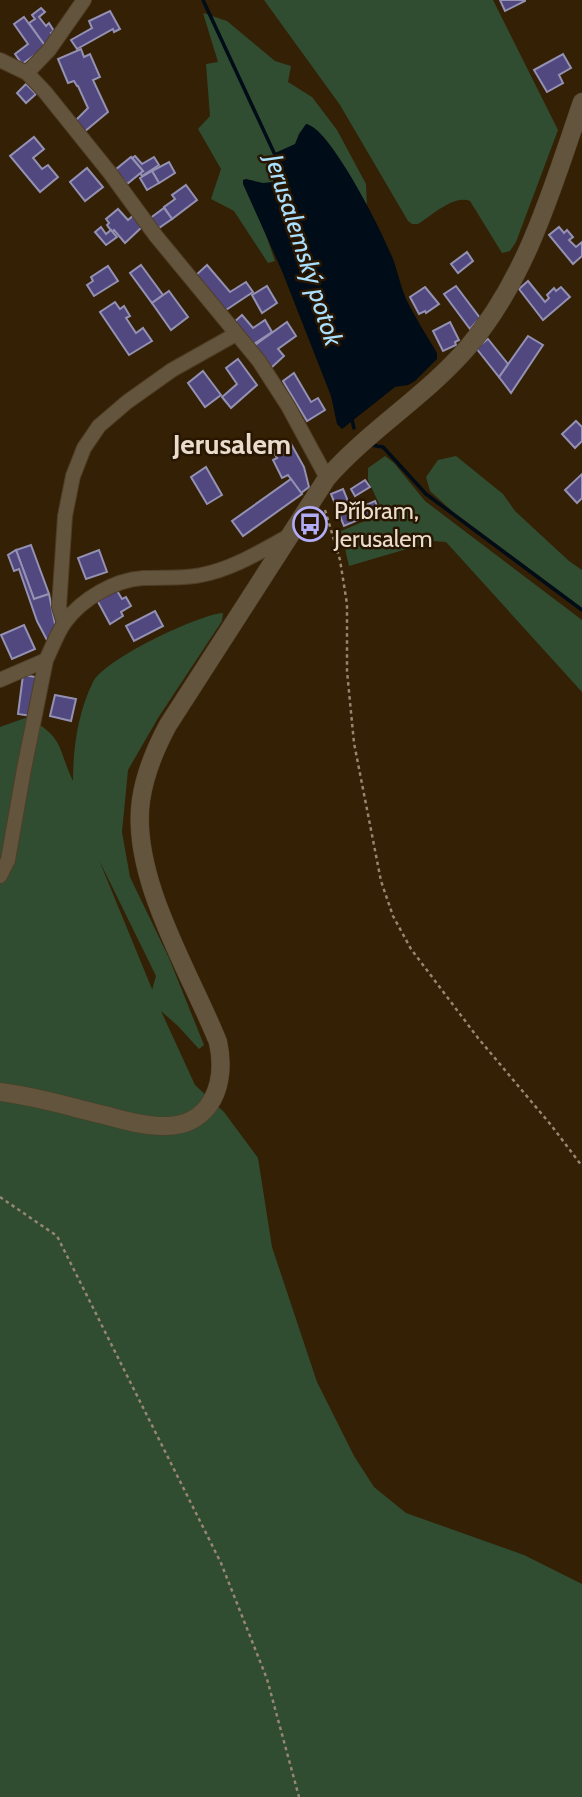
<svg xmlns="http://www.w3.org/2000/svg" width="582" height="1797" font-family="Cabin,sans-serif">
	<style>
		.green { fill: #304d31; fill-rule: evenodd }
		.water { fill: #000c17 }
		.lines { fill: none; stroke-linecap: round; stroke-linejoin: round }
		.stream { stroke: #000c17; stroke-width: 3.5 }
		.building { fill: #50487e; stroke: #9491b3; stroke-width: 2 }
		.minor-casing { stroke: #503e25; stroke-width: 16 }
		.tertiary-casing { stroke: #503e25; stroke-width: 19 }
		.path { stroke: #968672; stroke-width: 2.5; stroke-dasharray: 3.5 3.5; stroke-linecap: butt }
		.minor { stroke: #63543d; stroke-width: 14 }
		.tertiary { stroke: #63543d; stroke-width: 18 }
		.labels { text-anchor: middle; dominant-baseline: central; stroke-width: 5; stroke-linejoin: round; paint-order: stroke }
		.poi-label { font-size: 24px; fill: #e9dccd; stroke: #291600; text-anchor: start }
		.water-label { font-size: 26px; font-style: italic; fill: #a9dfff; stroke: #291600 }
		.quarter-label { font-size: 28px; font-weight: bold; fill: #e9dccd; stroke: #291600 }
	</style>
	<rect width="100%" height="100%" fill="#332005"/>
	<g class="green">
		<path d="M 264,0 L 493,0 L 558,130 L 516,242 L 510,251 L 502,253 L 470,201 C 454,194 431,216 418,224 L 412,224 L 408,221 L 340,105 Z"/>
		<path d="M 203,13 L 227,21 L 275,61 L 291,66 L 288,82 L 312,97 L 337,130 L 366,184 L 367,210 L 257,209 L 275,261 L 268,263 L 234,211 L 211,199 L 221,169 L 198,129 L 210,116 L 206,64 L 218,62 Z"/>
		<path d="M 385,456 L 394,463 L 425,501 L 582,620 L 582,692 L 446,542 L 434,541 L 349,566 L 341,531 L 379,515 L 382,510 L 368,480 L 368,468 Z"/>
		<path d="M 456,456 L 503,494 L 515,511 L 569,561 L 582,570 L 582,608 L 452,511 L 430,491 L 426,477 L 438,460 Z"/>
		<path d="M 223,613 L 222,621 L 158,718 L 128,770 L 122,832 L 130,877 L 169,958 L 204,1045 L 199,1049 L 178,1026 L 161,1011 L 195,1085 L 224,1112 L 258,1158 L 272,1247 L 317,1382 L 354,1456 L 374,1487 L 406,1513 L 524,1555 L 582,1584 L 582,1797 L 0,1797 L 0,727 L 28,717 C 65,739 57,747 73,781 C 73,748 78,712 93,682 C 105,659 197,615 223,613 ZM 99,860 L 156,976 L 152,990 L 152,989 Z"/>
	</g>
	<path class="water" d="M 306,124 C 330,127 384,235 393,259 C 398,273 401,288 407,301 C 416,319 427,336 437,353 L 437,359 L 415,381 L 408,385 L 395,387 L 342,429 L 337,424 L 331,396 L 282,271 L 243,184 L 243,180 L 246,179 L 263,183 L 273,182 L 276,167 L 275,153 L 295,144 L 299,134 Z"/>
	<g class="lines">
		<g class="stream">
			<path d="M 203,0 L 276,157"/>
			<path d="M 351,416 L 354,428"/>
			<path d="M 371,445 L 383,447 L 426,494 L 582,610"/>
		</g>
	</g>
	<g class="building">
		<path d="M 500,0 L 525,0 L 525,1 L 505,11 Z"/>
		<path d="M 41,8 L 45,12 L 39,17 L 46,26 L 49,23 L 54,31 L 51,33 L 55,39 L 45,46 L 29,23 L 35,19 L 32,15 Z"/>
		<path d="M 110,11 L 120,29 L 114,32 L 113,29 L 77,49 L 71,40 L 92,28 L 89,21 Z"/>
		<path d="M 24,17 L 46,47 L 22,64 L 15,54 L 28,44 L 14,24 Z"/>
		<path d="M 81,49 L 84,57 L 90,54 L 100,77 L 93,80 L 108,112 L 84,132 L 75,121 L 88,108 L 78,86 L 77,86 L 74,81 L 68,83 L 58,59 Z"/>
		<path d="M 563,54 L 571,68 L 559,75 L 563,83 L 547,92 L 534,70 Z"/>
		<path d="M 26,84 L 36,94 L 26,103 L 17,93 Z"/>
		<path d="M 34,137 L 44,149 L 33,158 L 42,169 L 48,165 L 58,177 L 40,192 L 10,156 Z"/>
		<path d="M 135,156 L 142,164 L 154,157 L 159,165 L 142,176 L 140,173 L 143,171 L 132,158 Z"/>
		<path d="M 131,157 L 143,171 L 127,184 L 115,170 Z"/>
		<path d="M 169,162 L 175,173 L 159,183 L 152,171 Z"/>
		<path d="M 87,168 L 103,187 L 85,201 L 70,182 Z"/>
		<path d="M 152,171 L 159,183 L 147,190 L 140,178 Z"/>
		<path d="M 186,185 L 197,200 L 172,219 L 164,207 L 175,199 L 172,195 Z"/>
		<path d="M 164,208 L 172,219 L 156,230 L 149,219 Z"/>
		<path d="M 118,209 L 128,220 L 135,214 L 143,226 L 125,243 L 114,230 L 112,232 L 107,225 L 109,223 L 106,219 Z"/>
		<path d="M 101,227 L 106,234 L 111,230 L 117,237 L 106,245 L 95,232 Z"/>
		<path d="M 559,227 L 564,233 L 567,230 L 573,237 L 569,240 L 576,247 L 582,242 L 582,256 L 573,264 L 549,235 Z"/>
		<path d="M 467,252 L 473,261 L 458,273 L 451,264 Z"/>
		<path d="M 141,265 L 163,295 L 152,303 L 130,273 Z"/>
		<path d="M 207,265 L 230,292 L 246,282 L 253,292 L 223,312 L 195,276 Z"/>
		<path d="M 108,266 L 118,281 L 94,296 L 87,285 L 93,281 L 91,277 Z"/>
		<path d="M 528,281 L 545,302 L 549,298 L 547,295 L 554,288 L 556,291 L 561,287 L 570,297 L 543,320 L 519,289 Z"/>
		<path d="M 267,286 L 277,303 L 262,313 L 252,295 Z"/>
		<path d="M 456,286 L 480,318 L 470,329 L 444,294 Z"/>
		<path d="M 425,287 L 439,304 L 426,313 L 425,311 L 419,314 L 410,297 Z"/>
		<path d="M 169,291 L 188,317 L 171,330 L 152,303 Z"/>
		<path d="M 115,302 L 120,309 L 124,306 L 130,316 L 126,318 L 136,333 L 143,328 L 152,341 L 129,355 L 100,312 Z"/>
		<path d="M 242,315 L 253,328 L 265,320 L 272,332 L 251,346 L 232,324 Z"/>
		<path d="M 287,322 L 296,336 L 278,349 L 284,356 L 271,368 L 255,345 Z"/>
		<path d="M 450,322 L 459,340 L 455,342 L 456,345 L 443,351 L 433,331 Z"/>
		<path d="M 528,336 L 543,345 L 511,393 L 499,377 Z"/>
		<path d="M 488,339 L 508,364 L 499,377 L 476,348 Z"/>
		<path d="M 238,359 L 257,385 L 231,408 L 222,397 L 237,384 L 226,368 Z"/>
		<path d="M 203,371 L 221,395 L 205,407 L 188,383 Z"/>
		<path d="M 294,373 L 311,402 L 318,398 L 325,410 L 307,421 L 283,381 Z"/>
		<path d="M 576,421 L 582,427 L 582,441 L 575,448 L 562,434 Z"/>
		<path d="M 290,442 L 304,467 L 309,487 L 301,493 L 288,475 L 282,478 L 273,460 L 277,458 L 273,451 Z"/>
		<path d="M 206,467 L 222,495 L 207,504 L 191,477 Z"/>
		<path d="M 582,474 L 582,498 L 577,503 L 565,490 Z"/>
		<path d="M 291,479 L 302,494 L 243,536 L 232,521 Z"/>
		<path d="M 365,480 L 370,487 L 355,496 L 351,489 Z"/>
		<path d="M 343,489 L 352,511 L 375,501 L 379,511 L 344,526 L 331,494 Z"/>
		<path d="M 31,545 L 49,594 L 34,599 L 16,550 Z"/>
		<path d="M 16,550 L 34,599 L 49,594 L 56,629 L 48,642 L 37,621 L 19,569 L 14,571 L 8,555 Z"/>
		<path d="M 99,550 L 107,572 L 86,579 L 78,558 Z"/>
		<path d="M 116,589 L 122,599 L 126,597 L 131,606 L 121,612 L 123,616 L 110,624 L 97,600 Z"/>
		<path d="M 155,611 L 163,626 L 134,641 L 126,626 Z"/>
		<path d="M 24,625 L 35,649 L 12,659 L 1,635 Z"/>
		<path d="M 23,675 L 36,677 L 32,716 L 18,714 Z"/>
		<path d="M 55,695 L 76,699 L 71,721 L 50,716 Z"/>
	</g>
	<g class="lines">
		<g class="minor-casing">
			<g id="minor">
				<path d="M 0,60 L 27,73 L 45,92 L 110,173 L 156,236 L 259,361 L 288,406 L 327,478"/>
				<path d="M 27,73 L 49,50 L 84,0"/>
				<path d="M 64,623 L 59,607 L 65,516 L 73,476 L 84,448 L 99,426 L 127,402 L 172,370 L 236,334"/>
				<path d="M 0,680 L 46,660 C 52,648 57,633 65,622 C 82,599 114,580 143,578 C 162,577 183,579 201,575 C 233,569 261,551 289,536"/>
				<path d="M 0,876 L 8,860 L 24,769 L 46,660"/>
			</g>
		</g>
		<g class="tertiary-casing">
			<path id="tertiary" d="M 0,1092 C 34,1096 67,1106 100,1114 C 121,1119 141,1126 163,1126 C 212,1127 227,1083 218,1042 C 190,972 130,877 141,800 C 145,773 155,749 168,725 L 327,478 C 369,430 426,396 468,347 C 527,278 553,186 582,102"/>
		</g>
		<g class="path">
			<path d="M 325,510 L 340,560 L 347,604 L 347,671 L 354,743 L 381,881 L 393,916 L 411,949 L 478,1038 L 551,1125 L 582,1166"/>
			<path d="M 0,1197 L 57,1236 L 221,1563 L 267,1679 L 299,1797"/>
		</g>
		<use href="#minor" class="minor"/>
		<use href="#tertiary" class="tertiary"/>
	</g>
	<defs>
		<g id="bus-ring" transform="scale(1.75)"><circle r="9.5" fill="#291600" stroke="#b2adf9" stroke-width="1.5"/><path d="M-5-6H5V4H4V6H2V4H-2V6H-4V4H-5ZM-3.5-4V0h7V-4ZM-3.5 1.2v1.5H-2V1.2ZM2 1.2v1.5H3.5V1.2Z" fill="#b2adf9"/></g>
	</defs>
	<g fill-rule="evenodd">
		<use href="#bus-ring" x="310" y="524"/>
	</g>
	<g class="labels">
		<g class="poi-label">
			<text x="334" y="510">Příbram,<tspan x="334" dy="28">Jerusalem</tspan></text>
		</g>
		<g class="water-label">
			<text transform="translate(304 250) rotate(72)">Jerusalemský potok</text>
		</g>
		<g class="quarter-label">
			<text x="232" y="444">Jerusalem</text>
		</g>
	</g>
</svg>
